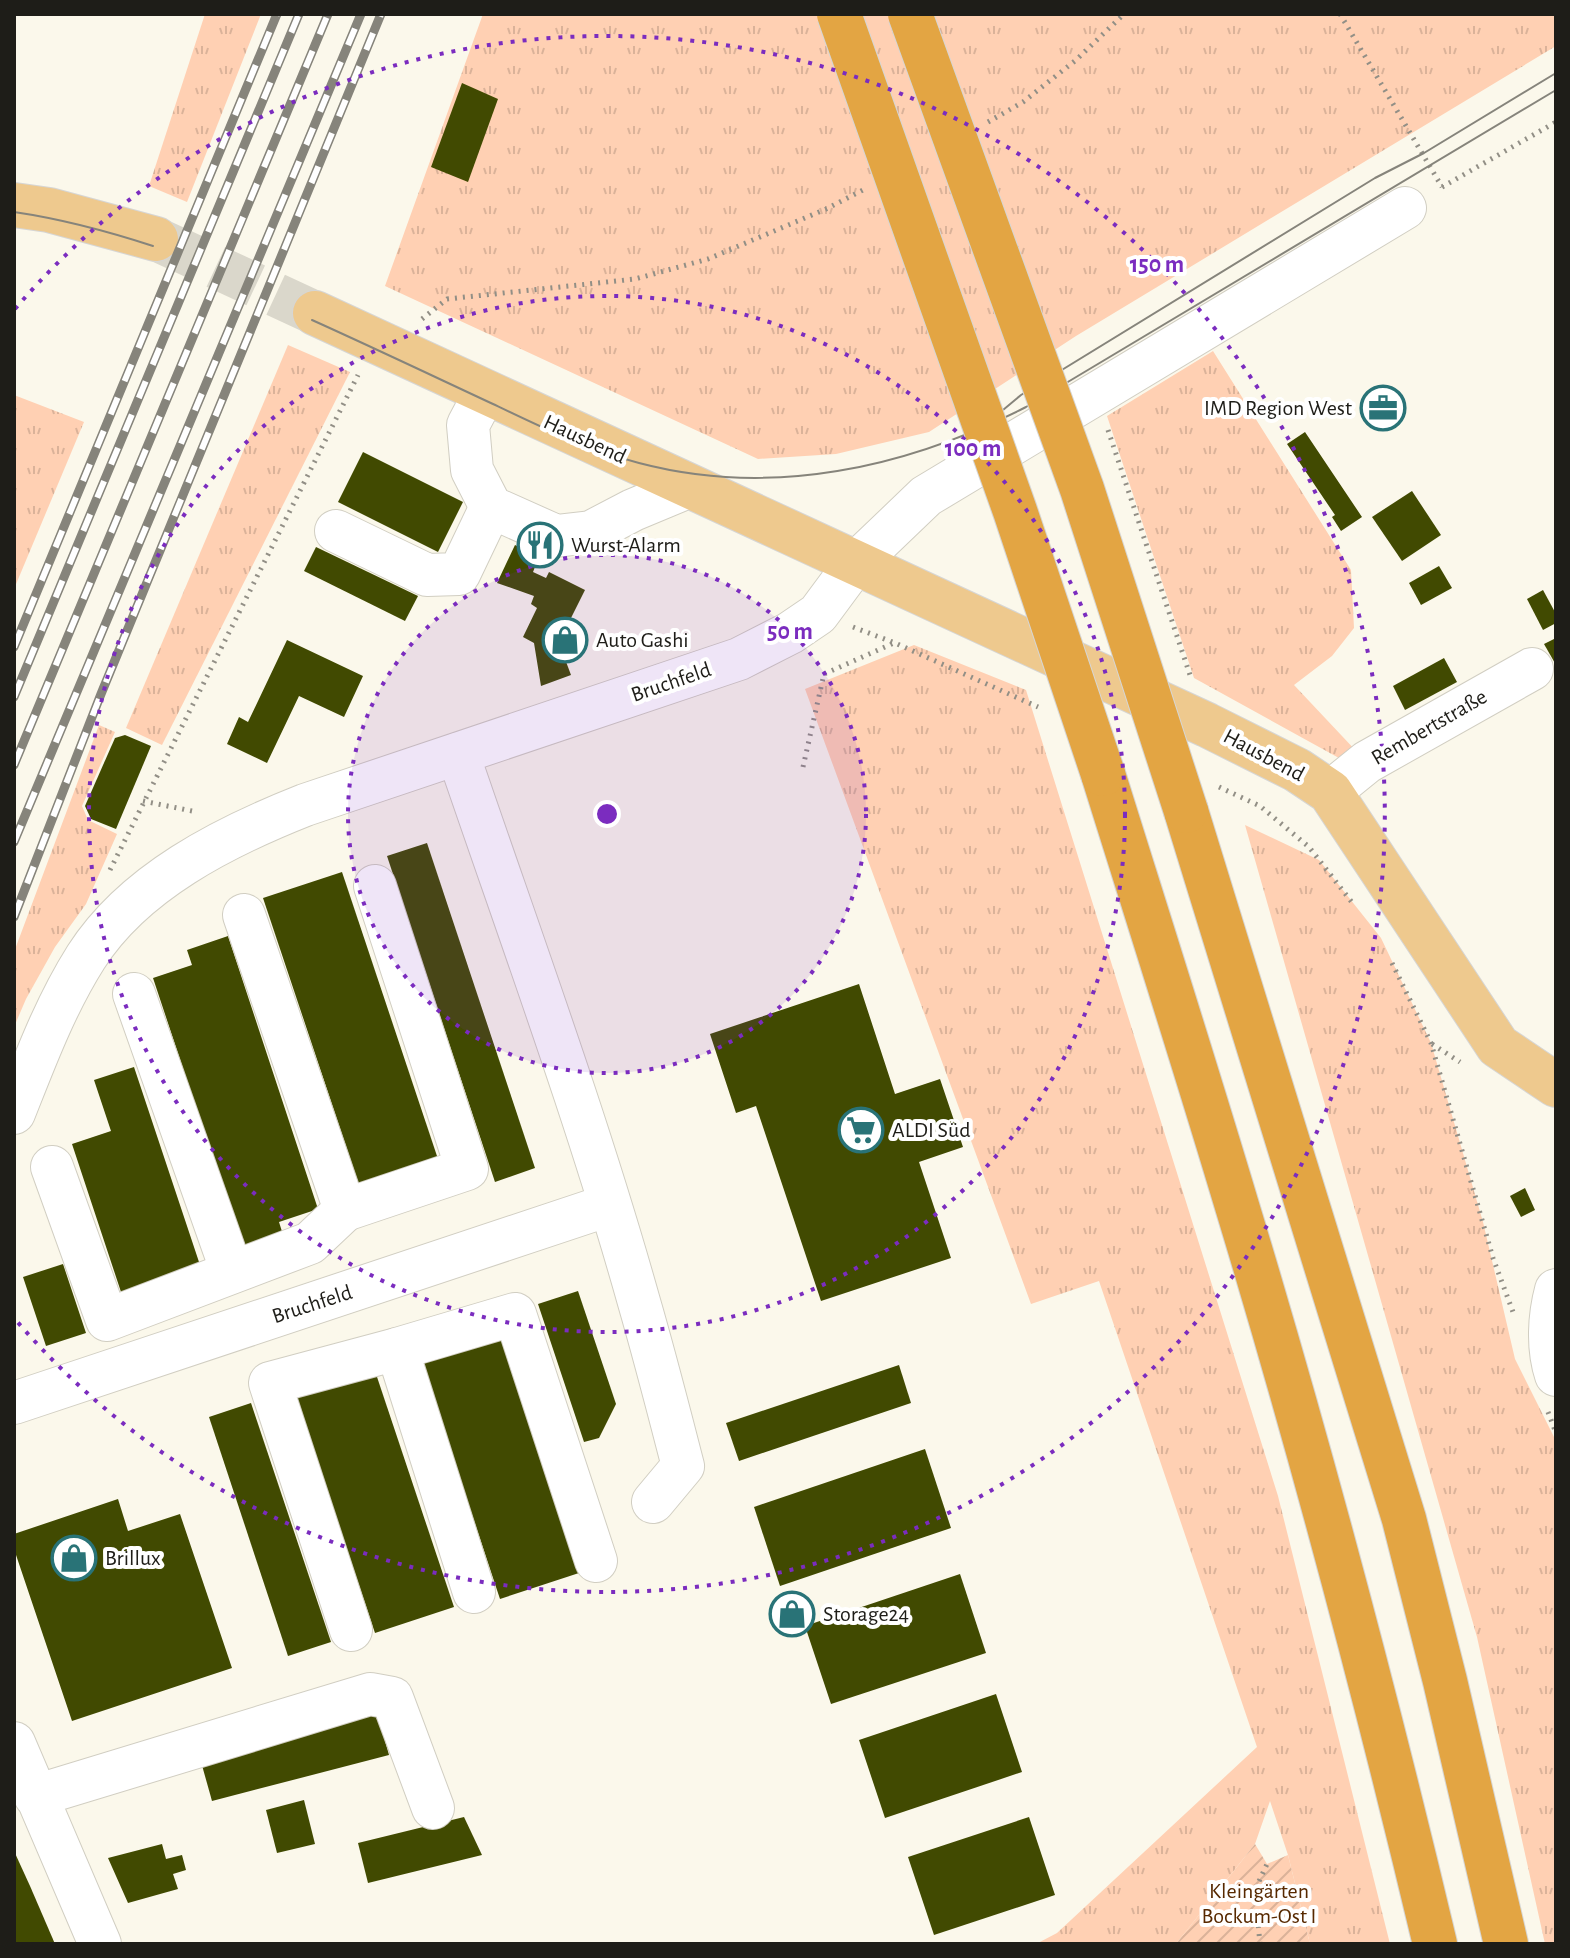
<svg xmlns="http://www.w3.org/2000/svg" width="1570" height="1958" font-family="'Alegreya Sans',sans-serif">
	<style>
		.grass { fill: url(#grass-tufts) }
		.garden { fill: url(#garden-furrows) }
		.building { fill: #414a01 }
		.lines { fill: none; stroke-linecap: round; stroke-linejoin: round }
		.major-tunnel { stroke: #dad7cb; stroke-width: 44; stroke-dasharray: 44 22; stroke-linecap: butt }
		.minor-casing { stroke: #d1cec2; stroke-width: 44 }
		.major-casing { stroke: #d6d6d5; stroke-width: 46 }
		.highway-casing { stroke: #d6d6d5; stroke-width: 46 }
		.path { stroke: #928f86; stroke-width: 5; stroke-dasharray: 2 6; stroke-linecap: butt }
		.minor { stroke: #fff; stroke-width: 42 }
		.major { stroke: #eec98e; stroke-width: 44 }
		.highway { stroke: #e3a543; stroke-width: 44 }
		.tram { stroke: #86847b; stroke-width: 2 }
		.rail-casing { stroke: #86847b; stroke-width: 9 }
		.rail { stroke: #fff; stroke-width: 6; stroke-dasharray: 18; stroke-linecap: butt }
		.highway-bridge-casing { stroke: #d6d6d5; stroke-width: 46; stroke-linecap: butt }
		.highway-bridge { stroke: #e3a543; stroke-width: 44 }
		.ring { fill: none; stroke: #7b2cbf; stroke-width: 4; stroke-dasharray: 4 8 }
		.labels { text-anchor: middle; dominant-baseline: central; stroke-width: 8; stroke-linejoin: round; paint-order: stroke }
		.poi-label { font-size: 22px; fill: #1e1d18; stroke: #fff; text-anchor: start }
		.street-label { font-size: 22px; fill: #1e1d18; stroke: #fff }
		.park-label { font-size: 22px; fill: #572900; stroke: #fff }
		.centre { fill: #7b2cbf; stroke: #fff; stroke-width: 4 }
		.ring-label { font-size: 24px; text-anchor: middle; font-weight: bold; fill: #7b2cbf; stroke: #fff; stroke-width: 8; stroke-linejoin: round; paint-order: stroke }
	</style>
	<defs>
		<pattern id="grass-tufts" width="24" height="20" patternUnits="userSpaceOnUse" patternTransform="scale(2)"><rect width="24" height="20" fill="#ffd0b3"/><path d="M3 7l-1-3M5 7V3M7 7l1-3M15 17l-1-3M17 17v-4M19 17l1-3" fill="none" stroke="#dab299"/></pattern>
		<pattern id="garden-furrows" width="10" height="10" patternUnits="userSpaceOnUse" patternTransform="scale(2)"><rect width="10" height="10" fill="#ffd0b3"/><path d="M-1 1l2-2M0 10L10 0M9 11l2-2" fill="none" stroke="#dab299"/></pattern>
	</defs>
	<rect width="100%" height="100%" fill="#fbf8eb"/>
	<g class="grass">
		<path d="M 205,14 L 261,14 L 187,202 L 149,186 Z"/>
		<path d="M 483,14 L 1556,14 L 1556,46 L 1076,336 L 929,432 L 836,454 L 758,459 L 385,286 Z"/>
		<path d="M 288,345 L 350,372 L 162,745 L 126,728 Z"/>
		<path d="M 1213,351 L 1351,570 L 1354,628 L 1332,656 L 1294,685 L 1358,753 L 1348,763 L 1194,678 L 1107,416 Z"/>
		<path d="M 14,395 L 84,422 L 14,589 Z"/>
		<path d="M 914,645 L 1026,690 L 1278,1496 L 1390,1944 L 1310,1944 L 1288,1855 L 1270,1801 L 1255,1844 L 1176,1944 L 1036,1944 L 1057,1933 L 1257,1747 L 1099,1281 L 1031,1304 L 805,689 Z"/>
		<path d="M 99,725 L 115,732 L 82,806 L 88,820 L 117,834 L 86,904 L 55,947 L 26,999 L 14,1027 L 14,952 Z"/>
		<path d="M 1245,825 L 1319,860 L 1381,938 L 1431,1043 L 1483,1222 L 1515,1359 L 1556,1441 L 1556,1944 L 1545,1944 L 1477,1637 Z"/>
	</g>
	<path class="garden" d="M 1255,1844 L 1267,1864 L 1288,1855 L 1310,1944 L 1176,1944 Z"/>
	<g class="building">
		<path d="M 462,83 L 498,99 L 468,182 L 431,167 Z"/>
		<path d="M 1305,432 L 1362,517 L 1341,531 L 1332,517 L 1335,515 L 1287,444 Z"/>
		<path d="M 363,452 L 463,502 L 438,552 L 338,502 Z"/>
		<path d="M 1412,491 L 1441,535 L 1402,561 L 1372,517 Z"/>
		<path d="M 515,545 L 539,557 L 533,572 L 546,578 L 549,572 L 585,590 L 567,626 L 578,631 L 565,659 L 571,675 L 541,686 L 534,643 L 523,637 L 537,608 L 531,604 L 534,596 L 497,583 Z"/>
		<path d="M 316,547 L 418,596 L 405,621 L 304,571 Z"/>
		<path d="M 1439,566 L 1452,588 L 1421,605 L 1409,583 Z"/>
		<path d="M 1543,590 L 1556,614 L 1556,623 L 1543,630 L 1527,599 Z"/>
		<path d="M 1556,638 L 1556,665 L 1544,644 Z"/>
		<path d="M 287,640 L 363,676 L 344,717 L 299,696 L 267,763 L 227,744 L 239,717 L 248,722 Z"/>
		<path d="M 1444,658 L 1457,682 L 1405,710 L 1393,686 Z"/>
		<path d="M 125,735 L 151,746 L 116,829 L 91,819 L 85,806 L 115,738 Z"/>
		<path d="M 427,843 L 535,1168 L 495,1182 L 387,856 Z"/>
		<path d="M 342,872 L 439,1162 L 360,1188 L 263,898 Z"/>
		<path d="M 228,936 L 318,1209 L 279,1222 L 284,1238 L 244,1252 L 153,978 L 192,965 L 187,950 Z"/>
		<path d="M 859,984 L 895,1094 L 940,1079 L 963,1147 L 919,1162 L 951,1258 L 821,1301 L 756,1106 L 736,1113 L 710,1034 Z"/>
		<path d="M 134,1067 L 202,1271 L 123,1298 L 72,1144 L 111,1131 L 94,1080 Z"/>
		<path d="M 1525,1188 L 1535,1210 L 1521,1217 L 1510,1196 Z"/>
		<path d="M 63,1264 L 86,1333 L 46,1346 L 23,1277 Z"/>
		<path d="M 578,1291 L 616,1404 L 599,1438 L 584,1442 L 538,1304 Z"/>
		<path d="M 500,1335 L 579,1573 L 500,1599 L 421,1361 Z"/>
		<path d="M 899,1365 L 911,1403 L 739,1461 L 726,1423 Z"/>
		<path d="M 374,1368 L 454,1607 L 375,1633 L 295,1394 Z"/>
		<path d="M 251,1403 L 331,1642 L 288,1656 L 209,1417 Z"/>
		<path d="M 925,1449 L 951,1528 L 780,1586 L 754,1507 Z"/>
		<path d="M 118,1499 L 128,1531 L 180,1514 L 232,1668 L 72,1721 L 14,1549 L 14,1534 Z"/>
		<path d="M 960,1574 L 986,1653 L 831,1704 L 805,1626 Z"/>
		<path d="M 996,1694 L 1022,1772 L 885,1818 L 859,1740 Z"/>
		<path d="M 375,1705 L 389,1755 L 212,1801 L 198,1751 Z"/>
		<path d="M 304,1800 L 315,1844 L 277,1853 L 266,1810 Z"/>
		<path d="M 464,1817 L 482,1855 L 368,1883 L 358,1843 Z"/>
		<path d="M 1029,1817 L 1055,1895 L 934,1935 L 908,1857 Z"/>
		<path d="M 162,1844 L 166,1859 L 182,1855 L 186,1870 L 173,1874 L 178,1889 L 128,1903 L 108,1858 Z"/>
		<path d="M 14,1851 L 30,1886 L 55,1944 L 14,1944 Z"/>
	</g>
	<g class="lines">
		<path class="major-tunnel" d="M 156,239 L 315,313"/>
		<g class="minor-casing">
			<g id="minor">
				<path d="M 485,393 L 468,425 L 472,470 L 491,507 L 556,536 L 591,532 L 633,510 L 688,487"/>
				<path d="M 336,531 L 427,575 L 459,574 L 491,507"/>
				<path d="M 458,754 C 520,936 587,1117 639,1302 C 655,1357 669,1412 683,1466 L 653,1502"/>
				<path d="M 1330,792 L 1367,762 L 1532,669"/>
				<path d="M 244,915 L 345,1210 L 467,1169 L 375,886"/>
				<path d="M 134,994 L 232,1272"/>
				<path d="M 14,1113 C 35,1060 55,1006 86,957 C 134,882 224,837 305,805 L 739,659 L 790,633 L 818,614 L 855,564 L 926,496 L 1405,208"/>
				<path d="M 52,1167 L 107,1320 L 310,1243 L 345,1210"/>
				<path d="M 1556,1290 C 1549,1316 1547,1348 1556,1375"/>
				<path d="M 14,1403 L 609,1205"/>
				<path d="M 474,1592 L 397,1349 L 515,1314 L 596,1561"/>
				<path d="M 351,1630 L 270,1383 L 397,1349"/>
				<path d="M 14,1743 L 100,1944"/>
				<path d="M 35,1796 L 370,1694 L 392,1698 L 433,1808"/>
			</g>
		</g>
		<g class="major-casing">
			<g id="major">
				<path d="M 14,205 L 49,210 L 156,239"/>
				<path d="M 315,313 L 1207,725 L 1297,770 L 1330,792 L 1498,1046 L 1556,1085"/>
			</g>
		</g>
		<g class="highway-casing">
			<g id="highway">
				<path d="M 1103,774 C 1148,918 1194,1062 1237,1206 C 1311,1450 1376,1696 1435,1944"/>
				<path d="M 1186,811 L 1404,1519 L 1445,1681 L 1506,1944"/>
			</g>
		</g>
		<g class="path">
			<path d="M 1340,14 L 1442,187"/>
			<path d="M 988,122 L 1023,102 L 1076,60 L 1124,14"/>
			<path d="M 1442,187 L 1556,122"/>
			<path d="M 422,319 L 447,299 L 635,279 L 708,259 L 826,209 L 863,190"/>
			<path d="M 1108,430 L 1190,675"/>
			<path d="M 853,627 L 895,643 L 1038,707"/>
			<path d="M 803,767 L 824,674 L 894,643"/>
			<path d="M 1219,787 L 1260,806 L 1309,847 L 1354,905"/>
			<path d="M 143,801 L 197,812"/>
			<path d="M 110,870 L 358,375"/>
			<path d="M 1392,963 L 1431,1043 L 1493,1258 L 1513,1312"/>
			<path d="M 1432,1044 L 1460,1062"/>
			<path d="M 1548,1412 L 1556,1433"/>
			<path d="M 1260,1944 L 1255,1890 L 1267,1864"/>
		</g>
		<use href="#minor" class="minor"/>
		<use href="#major" class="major"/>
		<use href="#highway" class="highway"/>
		<g class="tram">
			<path d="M 14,212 C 62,219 107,231 153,246"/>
			<path d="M 312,320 C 372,347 433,376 493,404 C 541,427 588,450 639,463 C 772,498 906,468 1026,407 L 1556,90"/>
			<path d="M 1003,410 L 1021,395 L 1375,178 L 1424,153 L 1556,73"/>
		</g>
		<g class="rail-casing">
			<g id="rail">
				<path d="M 14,647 L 277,14"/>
				<path d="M 14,697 L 299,14"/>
				<path d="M 14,765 L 328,14"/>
				<path d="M 14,842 L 361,14"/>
				<path d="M 14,917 L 101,694 L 381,14"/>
			</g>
		</g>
		<use href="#rail" class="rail"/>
		<g class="highway-bridge-casing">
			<g id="highway-bridge">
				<path d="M 839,14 L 1015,511 L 1103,774"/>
				<path d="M 910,14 L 1082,489 L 1186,811"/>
			</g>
		</g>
		<use href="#highway-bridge" class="highway-bridge"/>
	</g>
	<circle cx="607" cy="814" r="259" fill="#7b2cbf" fill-opacity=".12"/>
	<g class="ring">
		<circle cx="607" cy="814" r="259"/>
		<circle cx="607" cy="814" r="518"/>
		<path d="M15 309A778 778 0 1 1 15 1319"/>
	</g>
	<defs>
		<g id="office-ring" transform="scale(2.3)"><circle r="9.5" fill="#fff" stroke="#297377" stroke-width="1.5"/><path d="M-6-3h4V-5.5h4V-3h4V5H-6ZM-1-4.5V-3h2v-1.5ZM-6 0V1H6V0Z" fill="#297377"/></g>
		<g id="restaurant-ring" transform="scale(2.3)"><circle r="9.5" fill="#fff" stroke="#297377" stroke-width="1.5"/><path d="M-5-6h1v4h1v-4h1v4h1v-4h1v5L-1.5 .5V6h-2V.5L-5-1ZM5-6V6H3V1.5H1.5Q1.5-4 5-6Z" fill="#297377"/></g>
		<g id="shop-ring" transform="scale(2.3)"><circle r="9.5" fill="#fff" stroke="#297377" stroke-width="1.5"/><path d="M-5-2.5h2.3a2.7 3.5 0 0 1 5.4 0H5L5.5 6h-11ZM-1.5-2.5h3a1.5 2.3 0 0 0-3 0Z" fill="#297377"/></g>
		<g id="supermarket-ring" transform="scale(2.3)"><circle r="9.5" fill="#fff" stroke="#297377" stroke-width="1.5"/><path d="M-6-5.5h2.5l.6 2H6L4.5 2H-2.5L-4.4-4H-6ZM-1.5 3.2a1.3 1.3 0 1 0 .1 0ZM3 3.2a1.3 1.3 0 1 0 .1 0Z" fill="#297377"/></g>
	</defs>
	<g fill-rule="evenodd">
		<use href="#office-ring" x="1383" y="408"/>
		<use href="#restaurant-ring" x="540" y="545"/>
		<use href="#shop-ring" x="565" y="640"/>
		<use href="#supermarket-ring" x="861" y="1130"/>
		<use href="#shop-ring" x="74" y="1558"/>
		<use href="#shop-ring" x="792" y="1614"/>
	</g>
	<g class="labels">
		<g class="poi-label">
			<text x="1352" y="408" text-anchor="end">IMD Region West</text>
			<text x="571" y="545">Wurst-Alarm</text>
			<text x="596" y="640">Auto Gashi</text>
			<text x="892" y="1130">ALDI Süd</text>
			<text x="105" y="1558">Brillux</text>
			<text x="823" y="1614">Storage24</text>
		</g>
		<g class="street-label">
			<text transform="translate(585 439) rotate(25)">Hausbend</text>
			<text transform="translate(671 682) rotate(-19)">Bruchfeld</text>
			<text transform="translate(1429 727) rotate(-30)">Rembertstraße</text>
			<text transform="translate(1264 755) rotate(28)">Hausbend</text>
			<text transform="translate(312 1304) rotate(-18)">Bruchfeld</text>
		</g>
		<g class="park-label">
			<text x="1259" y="1891">Kleingärten<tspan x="1259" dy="25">Bockum-Ost I</tspan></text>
		</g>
	</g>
	<circle cx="607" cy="814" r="12" class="centre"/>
	<g class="ring-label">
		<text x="1157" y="272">150 m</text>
		<text x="973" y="456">100 m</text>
		<text x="790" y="639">50 m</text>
	</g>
	<rect width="1570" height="1958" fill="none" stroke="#1e1d18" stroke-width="32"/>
</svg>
